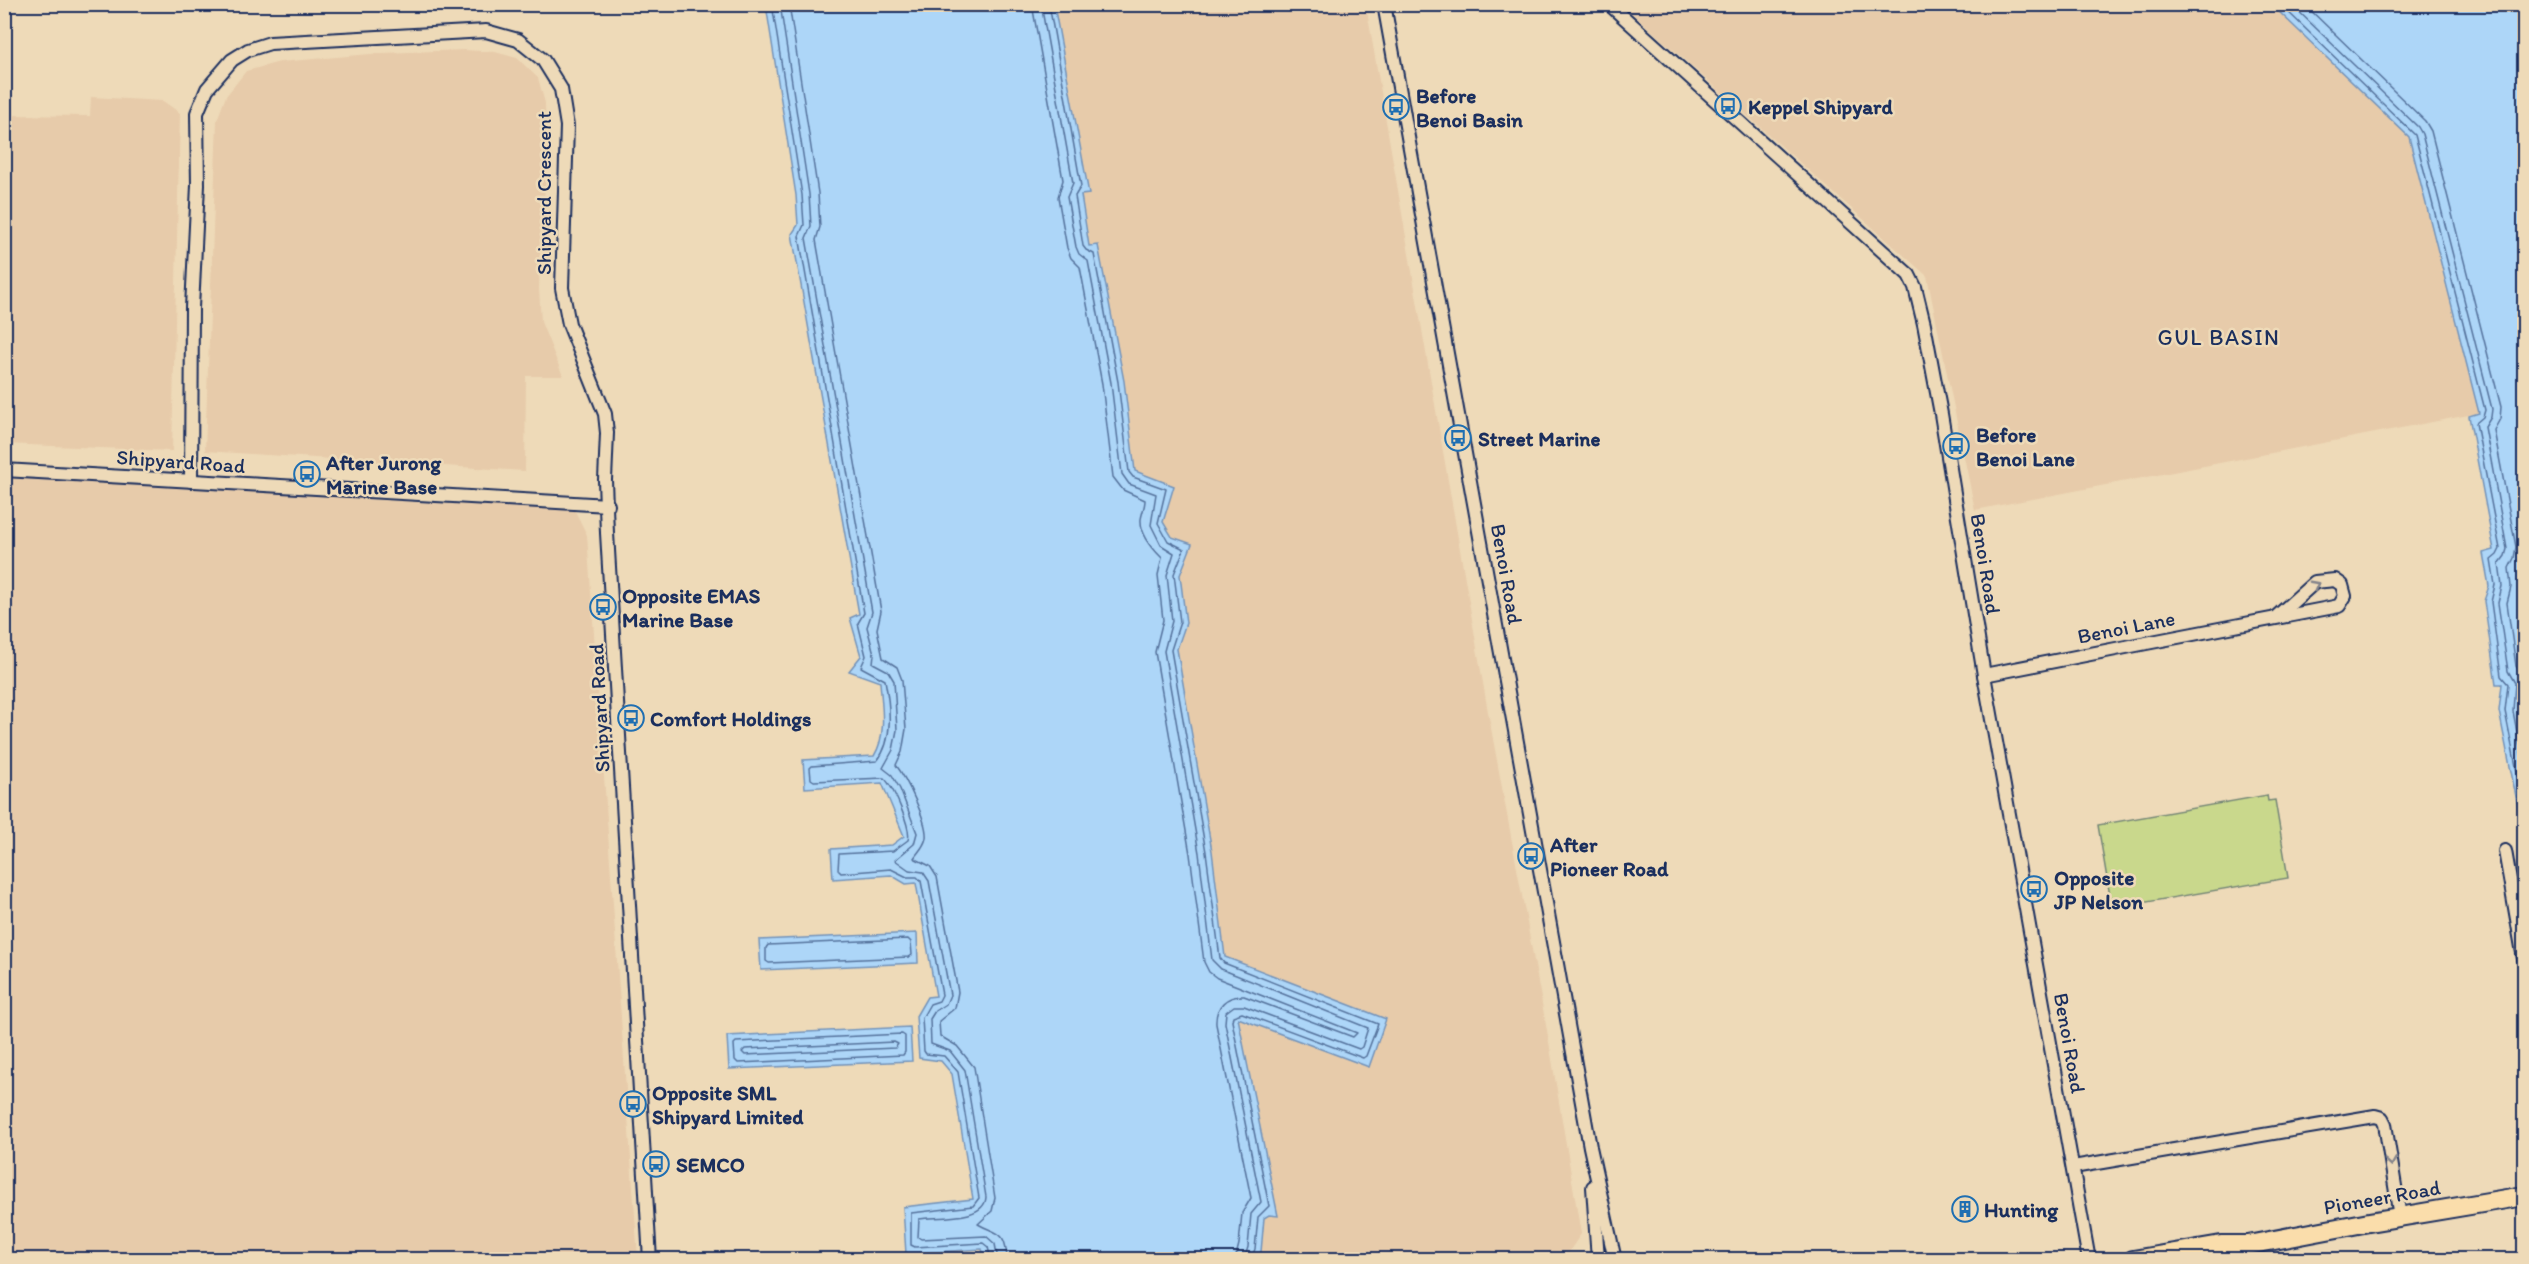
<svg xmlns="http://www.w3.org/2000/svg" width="2529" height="1264" font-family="Itim,sans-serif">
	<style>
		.built { fill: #e7cbaa }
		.green { fill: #c9d88c; stroke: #728475; stroke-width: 1.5 }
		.water { fill: #add6f8; stroke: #7393ba; stroke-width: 1.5 }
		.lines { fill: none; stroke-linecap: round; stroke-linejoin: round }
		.shore { stroke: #55729c; stroke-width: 1.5 }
		.street-casing { stroke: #1b2f5e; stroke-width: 16 }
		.primary-casing { stroke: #1b2f5e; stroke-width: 22 }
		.street { stroke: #eedab8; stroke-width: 12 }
		.primary { stroke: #faddab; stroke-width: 18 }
		.oneway { stroke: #84848b }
		.labels { text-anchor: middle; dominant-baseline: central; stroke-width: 5; stroke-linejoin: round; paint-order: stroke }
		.poi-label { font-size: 21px; font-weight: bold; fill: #1b2f5e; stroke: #eedab8; text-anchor: start }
		.street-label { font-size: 21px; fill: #1b2f5e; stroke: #eedab8 }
		.neighbourhood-label { font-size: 22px; letter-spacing: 1.5px; fill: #1b2f5e; stroke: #eedab8 }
	</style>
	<rect width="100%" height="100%" fill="#eedab8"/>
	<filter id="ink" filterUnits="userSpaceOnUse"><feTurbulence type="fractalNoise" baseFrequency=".0167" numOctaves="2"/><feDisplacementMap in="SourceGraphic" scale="12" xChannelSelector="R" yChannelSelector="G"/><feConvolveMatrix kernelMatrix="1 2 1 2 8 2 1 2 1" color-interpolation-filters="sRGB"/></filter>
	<g filter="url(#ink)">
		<g class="built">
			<path d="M 1054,5 L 1366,5 L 1488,712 L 1548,1036 L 1581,1234 L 1564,1259 L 1256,1259 L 1261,1252 L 1264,1218 L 1269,1215 L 1278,1216 L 1237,1018 L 1369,1067 L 1386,1019 L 1225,957 L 1177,649 L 1186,623 L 1180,575 L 1192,544 L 1172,537 L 1163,522 L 1174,486 L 1135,472 L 1098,245 L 1089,246 L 1081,195 L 1088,194 Z"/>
			<path d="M 1623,5 L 2272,5 L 2409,137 L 2479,413 L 1975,510 L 1927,276 Z"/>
			<path d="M 464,50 L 495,52 L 517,58 L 538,78 L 545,103 L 547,176 L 541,219 L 539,288 L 541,322 L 563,376 L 526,376 L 525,471 L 205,451 L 217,120 L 226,96 L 246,71 L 280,62 L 382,53 Z"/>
			<path d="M 91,97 L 163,101 L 180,113 L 172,451 L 5,444 L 5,115 L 90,116 Z"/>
			<path d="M 4,476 L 574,509 L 587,535 L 638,1259 L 5,1259 Z"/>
		</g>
		<path class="green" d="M 2267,795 L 2268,801 L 2275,800 L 2288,878 L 2112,908 L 2098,825 Z"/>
		<g class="water">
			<path d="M 766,5 L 1054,5 L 1089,194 L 1081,195 L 1089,246 L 1098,245 L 1124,381 L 1135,471 L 1174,486 L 1163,522 L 1172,537 L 1192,544 L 1180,575 L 1186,623 L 1177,649 L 1212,851 L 1225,957 L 1386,1019 L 1369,1067 L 1238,1018 L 1278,1216 L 1269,1215 L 1264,1218 L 1261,1252 L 1256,1259 L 985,1260 L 982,1249 L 906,1254 L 903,1207 L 973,1199 L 952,1074 L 941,1061 L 919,1058 L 916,1016 L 927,997 L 936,996 L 916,883 L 906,884 L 891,875 L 833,879 L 831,849 L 892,845 L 904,836 L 882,783 L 805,788 L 803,760 L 874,756 C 887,735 882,707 880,682 L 849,671 L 861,656 L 850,618 L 859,614 L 792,234 L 798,225 L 796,195 Z"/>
			<path d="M 2272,5 L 2524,5 L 2524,837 L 2499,711 L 2502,684 L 2496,684 L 2484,601 L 2489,586 L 2483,553 L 2494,550 L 2469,416 L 2479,413 L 2409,137 Z"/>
			<path d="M 917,933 L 918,963 L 761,970 L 759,940 Z"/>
			<path d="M 910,1027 L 912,1061 L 729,1069 L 727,1036 Z"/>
		</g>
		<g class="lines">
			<g class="shore">
				<path d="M 772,4 L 802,195 L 804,225 L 799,236 L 864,613 L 858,623 L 866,656 L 861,667 L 885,680 C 890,706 894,740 877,761 L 812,766 L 810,768 L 811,779 L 814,781 L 884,778 C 893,786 912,829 908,840 L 893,851 L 839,854 L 838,870 L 841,873 L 891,869 L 907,877 L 917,877 L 921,881 L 942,995 L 939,1001 L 930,1004 L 922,1018 L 924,1051 L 926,1054 L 944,1056 L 958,1072 L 979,1198 L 973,1206 L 911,1213 L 911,1245 L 915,1247 L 983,1243 L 988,1247 L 991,1260"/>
				<path d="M 780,4 L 809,194 L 811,226 L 806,238 L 872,612 L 867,627 L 874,654 L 873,663 L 888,671 L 894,681 L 897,730 L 893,750 L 883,768 L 892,775 L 900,789 L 917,833 L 914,844 L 895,860 L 909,870 L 923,872 L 929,881 L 950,995 L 946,1004 L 935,1011 L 930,1019 L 931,1044 L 950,1051 L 965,1070 L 986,1197 C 985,1221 938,1216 919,1219 L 918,1237 L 921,1239 L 986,1236 L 995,1244 L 998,1260"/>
				<path d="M 789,4 L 818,193 L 820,227 L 816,240 L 881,611 L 877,629 L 883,658 L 897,667 L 902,680 L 906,729 L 902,752 L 896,765 C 906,778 928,822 926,838 C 924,847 918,852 914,858 L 930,866 L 937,877 L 958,992 L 955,1008 L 939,1021 L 940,1036 L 957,1046 L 974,1067 L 995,1198 L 992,1211 L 978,1224 C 997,1235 1006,1229 1007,1260"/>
				<path d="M 1032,4 L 1063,180 L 1058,197 L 1067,248 L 1071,258 L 1080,267 L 1102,384 L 1113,477 L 1123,490 L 1145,500 C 1145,506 1142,513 1141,519 C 1140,534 1153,549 1162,558 L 1158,575 L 1163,620 L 1155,652 L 1190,854 L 1204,962 L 1209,972 L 1217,978 L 1357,1033 L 1353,1037 L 1244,996 C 1227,995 1215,1006 1216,1024 L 1251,1198 L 1242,1213 L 1239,1244 L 1235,1260"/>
				<path d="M 1041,4 L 1073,183 L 1067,197 L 1076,247 L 1079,254 L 1088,261 L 1111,383 L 1122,474 L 1129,484 L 1156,494 L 1151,525 L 1161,545 L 1174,553 L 1167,575 L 1172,621 L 1164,651 L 1199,853 L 1212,960 L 1221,969 L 1368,1028 L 1362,1047 L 1359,1049 L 1244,1006 L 1234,1006 L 1226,1012 L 1225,1023 L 1261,1202 L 1251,1214 L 1248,1247 L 1244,1260"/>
				<path d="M 1049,4 L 1081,186 L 1075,196 L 1083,246 L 1086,250 L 1094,254 L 1118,382 L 1129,472 L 1133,477 L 1166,489 L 1158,523 L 1168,541 L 1184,549 L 1174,574 L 1180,622 L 1171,650 L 1206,852 L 1220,958 L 1224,963 L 1378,1024 L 1366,1056 L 1363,1058 L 1242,1013 L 1233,1016 L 1232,1021 L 1269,1206 L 1258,1217 L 1255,1249 L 1251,1260"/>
				<path d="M 2280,4 L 2415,135 L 2485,410 L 2483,417 L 2476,423 L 2500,549 L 2497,555 L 2491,560 L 2495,585 L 2491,602 L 2501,676 L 2508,684 L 2505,711 L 2524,807"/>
				<path d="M 2291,4 L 2418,127 L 2422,134 L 2492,409 L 2491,417 L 2485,427 L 2507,549 L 2505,556 L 2499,564 L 2502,586 L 2498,603 L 2508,671 L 2515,683 L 2513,711 L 2524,769"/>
				<path d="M 2304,4 L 2425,121 L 2431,131 L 2501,407 L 2500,419 L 2494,430 L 2516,547 L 2514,558 L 2509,568 L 2511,587 L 2507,603 L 2516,666 L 2524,681 L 2522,710 L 2524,723"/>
				<path d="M 908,939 L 911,942 L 912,955 L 909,957 L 769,963 L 766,961 L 766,948 L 768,945 Z"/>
				<path d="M 902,1034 L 905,1036 L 905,1052 L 903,1055 L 738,1063 L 735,1060 L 734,1044 L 736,1042 Z"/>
				<path d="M 894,1042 L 898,1044 L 895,1048 L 745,1055 L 742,1052 L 745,1049 Z"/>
			</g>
			<g class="street-casing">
				<g id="street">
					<path d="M 1384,4 L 1590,1147 L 1615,1260"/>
					<path d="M 1609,4 L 1909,275 L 1915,287 L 1924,324 L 1941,414 L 1984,675 L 2089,1260"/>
					<path d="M 4,470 L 608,505"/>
					<path d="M 191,481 L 192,308 L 198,185 L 197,113 L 207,89 L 232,60 L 248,50 L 270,43 L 486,31 L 518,40 L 543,60 L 561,89 L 567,126 L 562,288 L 569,324 L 605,414 L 607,433 L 605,480 L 607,533 L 650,1260"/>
					<path d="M 1984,675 C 2102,651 2221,629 2339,606 L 2345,596 L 2342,585 L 2335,580 L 2315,582 L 2275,618"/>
					<path d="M 2505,851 L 2524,959"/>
					<path d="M 2073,1167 L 2375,1116 L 2382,1118 L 2385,1124 L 2400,1217"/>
					<path d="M 1593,1187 L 1598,1260"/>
				</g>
			</g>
			<g class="primary-casing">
				<path id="primary" d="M 2133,1260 L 2221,1245 L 2248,1245 L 2369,1222 L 2524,1196"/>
			</g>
			<use href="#street" class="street"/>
			<use href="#primary" class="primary"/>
		</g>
		<defs><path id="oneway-chevron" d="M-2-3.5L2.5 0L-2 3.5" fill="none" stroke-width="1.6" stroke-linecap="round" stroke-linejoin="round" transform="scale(1.5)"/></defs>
		<g class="oneway">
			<use href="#oneway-chevron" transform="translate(2315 585) rotate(-28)"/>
			<use href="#oneway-chevron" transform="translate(2391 1162) rotate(81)"/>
		</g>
	</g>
	<defs>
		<g id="bus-ring" transform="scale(1.35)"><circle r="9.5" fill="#eedab8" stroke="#1f6fb2" stroke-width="1.5"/><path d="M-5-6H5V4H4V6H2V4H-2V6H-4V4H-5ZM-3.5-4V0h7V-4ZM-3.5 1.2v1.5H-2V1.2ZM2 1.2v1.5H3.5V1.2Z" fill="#1f6fb2"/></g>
		<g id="building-ring" transform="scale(1.35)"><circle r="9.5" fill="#eedab8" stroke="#1f6fb2" stroke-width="1.5"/><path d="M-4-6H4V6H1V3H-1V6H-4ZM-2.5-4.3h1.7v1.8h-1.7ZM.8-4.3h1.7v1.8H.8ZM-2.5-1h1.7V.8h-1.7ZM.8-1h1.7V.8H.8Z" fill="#1f6fb2"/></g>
	</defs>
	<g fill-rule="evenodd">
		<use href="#bus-ring" x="1728" y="106"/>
		<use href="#bus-ring" x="1396" y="107"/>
		<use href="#bus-ring" x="1458" y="438"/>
		<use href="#bus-ring" x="1956" y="446"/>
		<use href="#bus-ring" x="307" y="474"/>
		<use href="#bus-ring" x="603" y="607"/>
		<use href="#bus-ring" x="631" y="718"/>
		<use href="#bus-ring" x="1531" y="856"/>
		<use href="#bus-ring" x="2034" y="889"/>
		<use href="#bus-ring" x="633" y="1104"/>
		<use href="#bus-ring" x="656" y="1164"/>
		<use href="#building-ring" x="1965" y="1209"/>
	</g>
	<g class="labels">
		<g class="poi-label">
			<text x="1416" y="95">Before<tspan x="1416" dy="24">Benoi Basin</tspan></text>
			<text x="1748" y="106">Keppel Shipyard</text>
			<text x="1976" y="434">Before<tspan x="1976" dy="24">Benoi Lane</tspan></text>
			<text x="1478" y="438">Street Marine</text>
			<text x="326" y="462">After Jurong<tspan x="326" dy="24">Marine Base</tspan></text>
			<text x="622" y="595">Opposite EMAS<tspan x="622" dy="24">Marine Base</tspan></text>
			<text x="650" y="718">Comfort Holdings</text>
			<text x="1550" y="844">After<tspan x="1550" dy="24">Pioneer Road</tspan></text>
			<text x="2054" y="877">Opposite<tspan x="2054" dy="24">JP Nelson</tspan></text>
			<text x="652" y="1092">Opposite SML<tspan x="652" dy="24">Shipyard Limited</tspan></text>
			<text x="676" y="1164">SEMCO</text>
			<text x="1984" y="1209">Hunting</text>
		</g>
		<g class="street-label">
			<text transform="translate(543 193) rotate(-90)">Shipyard Crescent</text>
			<text transform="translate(181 461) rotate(4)">Shipyard Road</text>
			<text transform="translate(1986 564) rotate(81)">Benoi Road</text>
			<text transform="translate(1507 574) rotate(80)">Benoi Road</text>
			<text transform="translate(2126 627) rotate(-11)">Benoi Lane</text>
			<text transform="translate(599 708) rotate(-93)">Shipyard Road</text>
			<text transform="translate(2070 1043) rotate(80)">Benoi Road</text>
			<text transform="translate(2382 1197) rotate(-10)">Pioneer Road</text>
		</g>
		<g class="neighbourhood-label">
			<text x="2219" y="337">GUL BASIN</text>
		</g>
	</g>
	<rect width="2529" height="1264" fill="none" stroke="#eedab8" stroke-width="24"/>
	<rect x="12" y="12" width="2505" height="1240" fill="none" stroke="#1b2f5e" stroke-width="2" filter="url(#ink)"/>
</svg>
